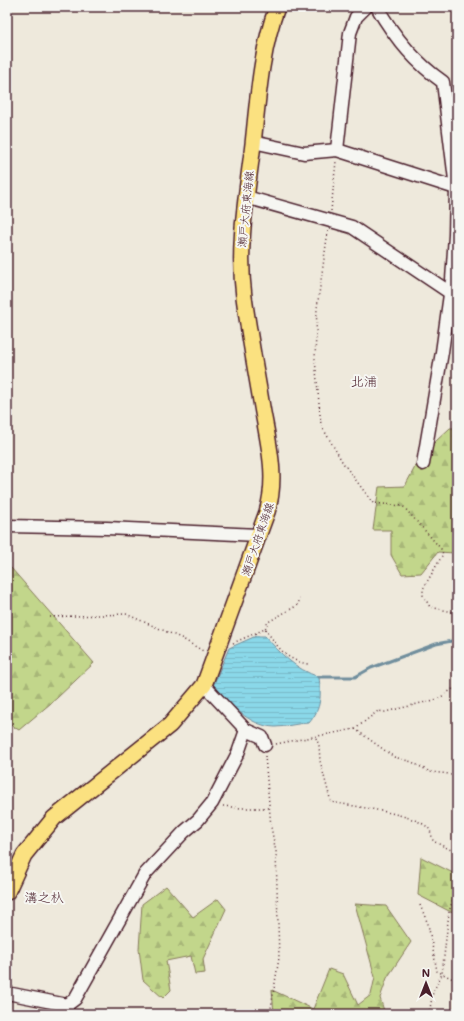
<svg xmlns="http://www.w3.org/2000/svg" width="464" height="1021" font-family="Mali,'Klee One',sans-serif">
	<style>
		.forest { fill: url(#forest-firs); stroke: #867a5b }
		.water { fill: url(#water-rules); stroke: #708e9d }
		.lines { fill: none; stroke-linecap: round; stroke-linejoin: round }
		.stream { stroke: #708e9d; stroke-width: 3 }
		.minor-casing { stroke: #4a1f2b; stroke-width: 15 }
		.major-casing { stroke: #4a1f2b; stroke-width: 18 }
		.path { stroke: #4a1f2b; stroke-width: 1.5; stroke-dasharray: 1 3; stroke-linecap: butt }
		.minor { stroke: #f6f6f2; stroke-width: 12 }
		.major { stroke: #fbe180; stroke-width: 15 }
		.labels { text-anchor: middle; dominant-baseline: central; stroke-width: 4; stroke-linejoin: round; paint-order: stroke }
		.street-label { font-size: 11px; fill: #4a1f2b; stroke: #f6f6f2 }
		.quarter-label { font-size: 13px; fill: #4a1f2b; stroke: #f6f6f2 }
	</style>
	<defs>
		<pattern id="forest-firs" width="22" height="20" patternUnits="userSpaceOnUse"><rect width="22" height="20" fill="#c2d68b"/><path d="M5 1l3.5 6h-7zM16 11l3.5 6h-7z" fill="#a8b778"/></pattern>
		<pattern id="water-rules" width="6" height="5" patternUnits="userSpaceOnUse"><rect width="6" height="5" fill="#8ad8e9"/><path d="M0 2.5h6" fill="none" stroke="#79b9c8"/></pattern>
	</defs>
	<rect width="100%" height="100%" fill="#eee9dc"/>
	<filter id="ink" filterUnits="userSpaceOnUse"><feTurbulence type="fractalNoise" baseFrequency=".025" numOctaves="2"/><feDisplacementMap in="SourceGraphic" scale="8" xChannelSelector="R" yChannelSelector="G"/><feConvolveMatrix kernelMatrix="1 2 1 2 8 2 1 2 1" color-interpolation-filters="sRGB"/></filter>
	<g filter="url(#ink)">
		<g class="forest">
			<path d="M 450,428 L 457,428 L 457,559 L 455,553 L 438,552 L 421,573 L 402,574 L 391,555 L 391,530 L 373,530 L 379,487 L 405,486 L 422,454 Z"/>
			<path d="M 11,568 L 94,663 L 57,698 L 19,730 L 7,723 L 7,569 Z"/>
			<path d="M 421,857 L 457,875 L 457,912 L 449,911 L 418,895 Z"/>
			<path d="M 166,886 L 193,917 L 218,899 L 226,909 L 203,959 L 205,973 L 195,974 L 191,956 L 166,961 L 171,990 L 163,998 L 143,980 L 139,949 L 142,904 Z"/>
			<path d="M 355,904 L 386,906 L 411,942 L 387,978 L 380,998 L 385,1014 L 274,1014 L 272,990 L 313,1009 L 329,969 L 343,974 L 358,1005 L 371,995 L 375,977 Z"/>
		</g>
		<path class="water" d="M 256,636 L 265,636 C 281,654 295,669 319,677 C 321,695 322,708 309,723 C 297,723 287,727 275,727 C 248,726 231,704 213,686 L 229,648 Z"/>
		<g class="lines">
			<path class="stream" d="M 319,677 L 355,677 L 371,668 L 436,644 L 457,640"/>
			<g class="minor-casing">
				<g id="minor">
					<path d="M 377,7 C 393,35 416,63 443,82 L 456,188 L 455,235 L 452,280 L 442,352 L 423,464"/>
					<path d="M 253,142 L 304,153 L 337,150 L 456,188"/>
					<path d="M 337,150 L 350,33 L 356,17 L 366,7"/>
					<path d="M 246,197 L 352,227 L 449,292"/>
					<path d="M 7,526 L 107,528 L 258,535"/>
					<path d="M 204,685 L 246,730 L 262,737 L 265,745"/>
					<path d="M 7,993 L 67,1005"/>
					<path d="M 67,1014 L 67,1005 L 75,999 L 145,874 L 184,832 L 198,820 L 212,803 L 238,753 L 246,730"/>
				</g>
			</g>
			<g class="major-casing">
				<path id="major" d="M 7,892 L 24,855 L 54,818 L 170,725 L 204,685 L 267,512 C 278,477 268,442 262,407 C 256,371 249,334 244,297 C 237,245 247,195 253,144 C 258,98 261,50 277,7"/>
			</g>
			<g class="path">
				<path d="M 331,211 L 336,161"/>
				<path d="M 328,231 L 317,308 L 315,359 L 321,425 L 343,463 L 373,503 L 403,506 L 441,549 L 443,554 L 423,589 L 423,595 L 430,607 L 457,613"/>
				<path d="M 50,617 L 126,614 L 181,638 L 203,651"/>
				<path d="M 265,629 C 278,646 284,660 308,664"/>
				<path d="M 233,643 L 265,629 L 268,622 L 298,605 L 300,598"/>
				<path d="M 355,729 L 394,757 L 412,762 L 430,772 L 450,774 L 457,782"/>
				<path d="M 316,738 L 319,745 L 320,761 L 331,802 C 351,806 418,814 429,829 C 431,832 432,837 433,841 L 457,853"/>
				<path d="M 276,744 L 355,729 L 378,711 L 385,712 L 438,699 L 457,686"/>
				<path d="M 265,756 L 271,827 L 276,852 L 279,958 L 270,1014"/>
				<path d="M 223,806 L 240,808 L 269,808"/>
				<path d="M 420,905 L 428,924 L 437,971 L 453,979 L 457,979"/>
				<path d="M 429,1014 L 433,992 L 442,974 L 449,912 L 457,886"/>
				<path d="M 451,1014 L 457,1010"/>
			</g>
			<use href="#minor" class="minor"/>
			<use href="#major" class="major"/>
		</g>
	</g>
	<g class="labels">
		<g class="street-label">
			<text transform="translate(245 209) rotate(-84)">瀬戸大府東海線</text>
			<text transform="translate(257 539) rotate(-71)">瀬戸大府東海線</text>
		</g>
		<g class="quarter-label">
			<text x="364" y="380">北浦</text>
			<text x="44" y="896">溝之杁</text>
		</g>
	</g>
	<rect width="464" height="1021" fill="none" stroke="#f6f6f2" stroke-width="24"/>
	<rect x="12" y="12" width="440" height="997" fill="none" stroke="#4a1f2b" stroke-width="1.5" filter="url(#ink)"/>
	<g transform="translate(426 983)" stroke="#f6f6f2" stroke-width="3" paint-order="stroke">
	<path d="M0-3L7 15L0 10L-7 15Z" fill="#4a1f2b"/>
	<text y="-6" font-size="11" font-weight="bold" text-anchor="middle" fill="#4a1f2b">N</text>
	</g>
</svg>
